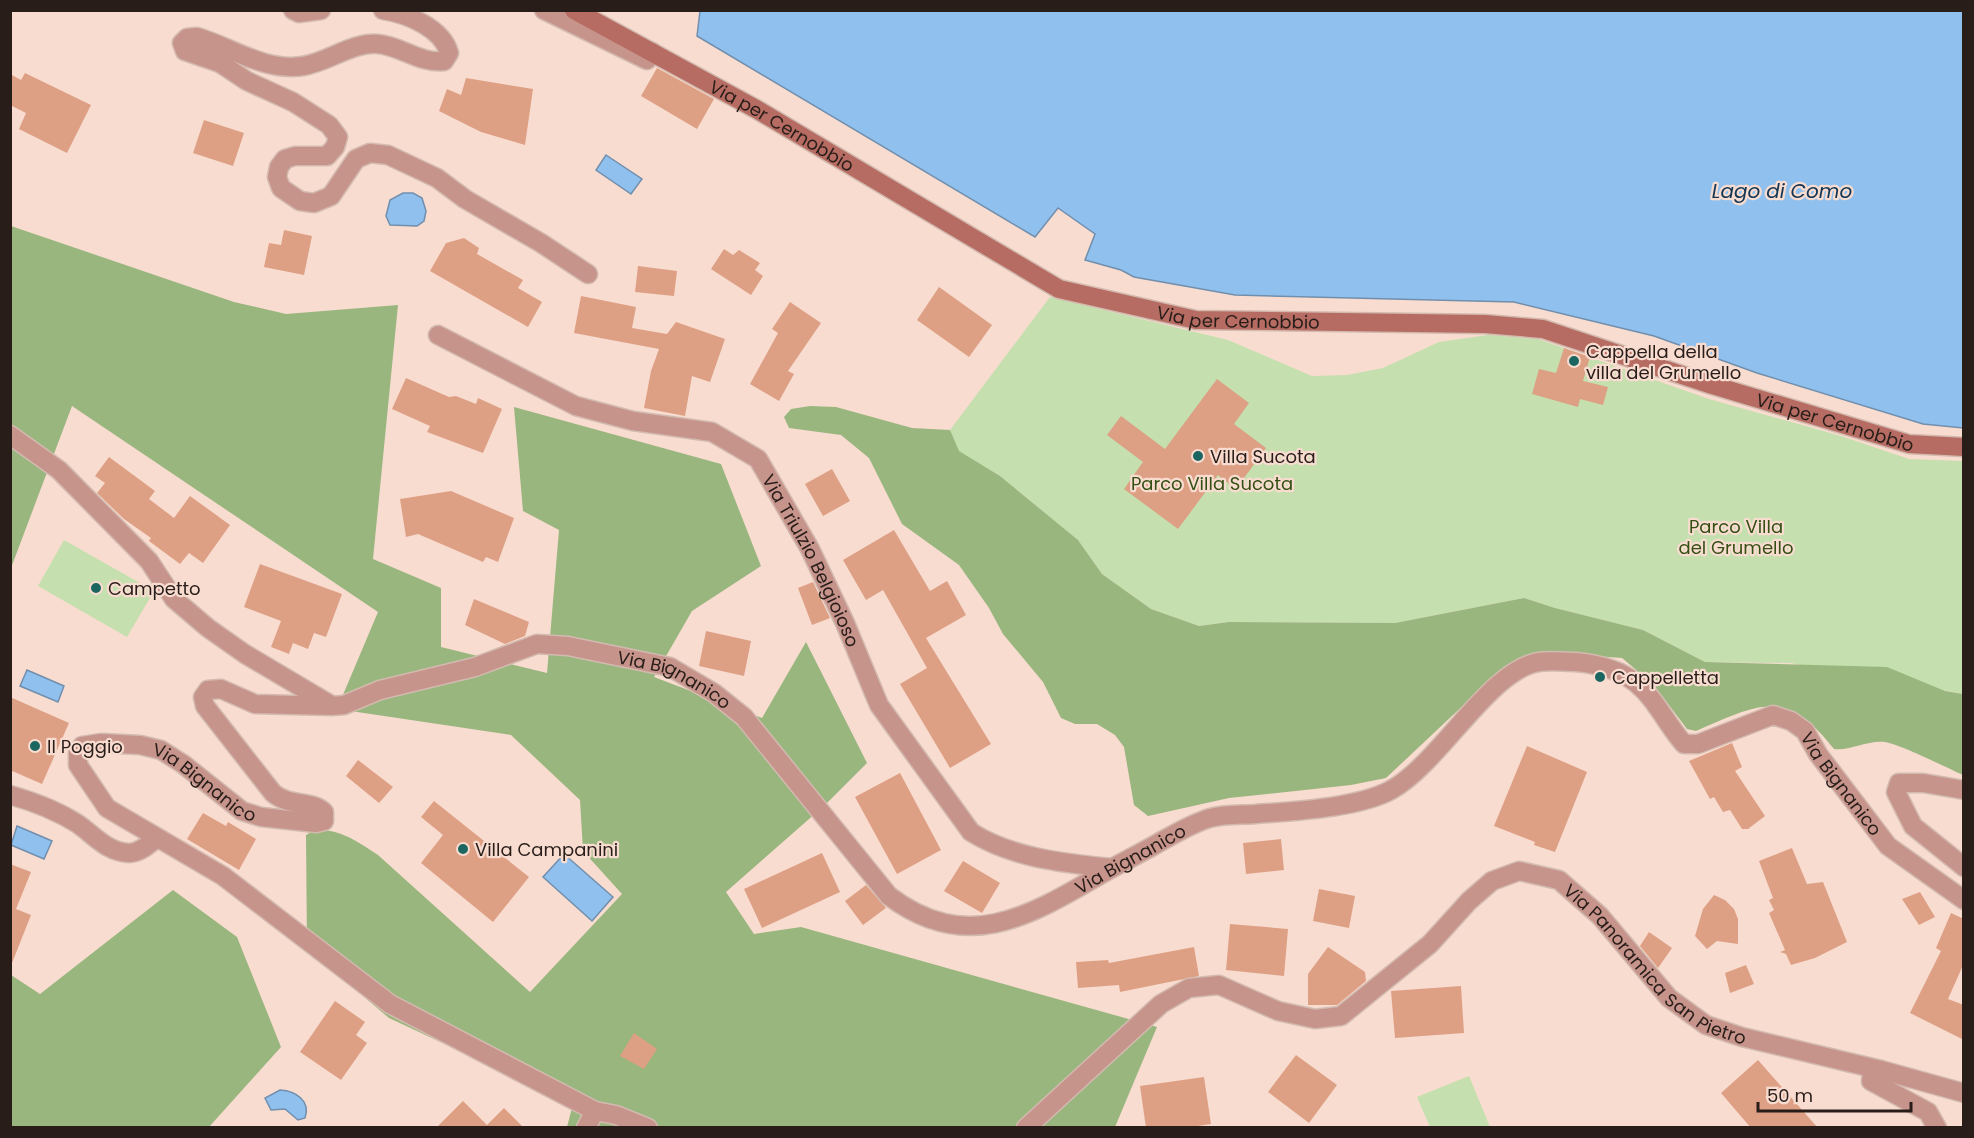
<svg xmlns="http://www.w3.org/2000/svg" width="1974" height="1138" font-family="Poppins,sans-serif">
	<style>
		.green { fill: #c5dfae }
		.forest { fill: #99b67f }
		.water { fill: #90c0ed; stroke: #718fad; stroke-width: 1.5 }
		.building { fill: #dea085 }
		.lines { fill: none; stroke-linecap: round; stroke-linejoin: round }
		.minor-casing { stroke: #d3baaf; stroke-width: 21 }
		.secondary-casing { stroke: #d3baaf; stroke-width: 21 }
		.minor { stroke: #c7948c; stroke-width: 18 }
		.secondary { stroke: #b66c62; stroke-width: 18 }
		.poi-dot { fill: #1b6660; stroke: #f9dcd0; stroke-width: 2 }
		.labels { text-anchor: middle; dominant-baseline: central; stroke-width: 4.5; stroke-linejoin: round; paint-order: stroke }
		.street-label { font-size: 18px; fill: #281d19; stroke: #f9dcd0 }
		.poi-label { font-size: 18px; fill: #281d19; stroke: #f9dcd0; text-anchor: start }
		.park-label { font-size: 18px; fill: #344f14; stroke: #f9dcd0 }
		.water-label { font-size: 20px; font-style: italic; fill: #133654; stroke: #f9dcd0 }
	</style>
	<rect width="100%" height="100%" fill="#f9dcd0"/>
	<g class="green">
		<path d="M 1050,297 L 1228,340 L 1312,376 L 1347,375 L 1383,368 L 1439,342 L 1488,335 L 1538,339 L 1709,399 L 1841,436 L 1909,459 L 1963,461 L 1963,694 L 1790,663 L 1705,662 L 1643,630 L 1555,608 L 1524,598 L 1395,623 L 1229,622 L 1199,626 L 1151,609 L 1102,574 L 1078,540 L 1000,476 L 958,451 L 950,430 Z"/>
		<path d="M 64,540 L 154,591 L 127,637 L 38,586 Z"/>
		<path d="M 1469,1076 L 1490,1127 L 1430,1127 L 1417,1097 Z"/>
	</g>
	<g class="forest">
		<path d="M 11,226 L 234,302 L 286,314 L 398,305 L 373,559 L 441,588 L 441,647 L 547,673 L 559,530 L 523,511 L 514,407 L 721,464 L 761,566 L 692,611 L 654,677 L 762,718 L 806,642 L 867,763 L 825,805 L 726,892 L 754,934 L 801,927 L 1157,1027 L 1115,1127 L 567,1127 L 573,1104 L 389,1018 L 307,949 L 306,835 C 329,821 358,842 378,855 L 530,992 L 622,894 L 583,851 L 580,800 L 511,735 L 337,709 L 378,612 L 72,406 L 11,568 Z"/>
		<path d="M 810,406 L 836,407 L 912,428 L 950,430 L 959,451 L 1000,476 L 1078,540 L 1102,574 L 1151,609 L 1199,626 L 1229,622 L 1395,623 L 1524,598 L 1555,608 L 1643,630 L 1705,662 L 1887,667 L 1945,691 L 1963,694 L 1963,775 C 1945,767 1902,745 1885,742 C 1867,740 1851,751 1834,749 C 1786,687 1759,704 1696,731 L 1687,729 L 1653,684 L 1622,658 L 1540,652 L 1504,667 L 1386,778 L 1351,785 L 1229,798 L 1148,816 L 1134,805 L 1124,747 L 1115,735 L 1097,724 L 1075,724 L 1061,718 L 1043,682 L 1003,634 L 989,608 L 959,565 L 902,524 L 869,458 L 841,435 L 789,428 L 784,417 L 791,409 Z"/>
		<path d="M 173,890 L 237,937 L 281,1047 L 209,1127 L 11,1127 L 11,975 L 40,994 Z"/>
	</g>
	<g class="water">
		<path d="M 700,11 L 1963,11 L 1963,428 L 1923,424 L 1757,373 L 1654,336 L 1514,302 L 1235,295 L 1134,277 L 1121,270 L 1085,260 L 1095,234 L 1058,208 L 1035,237 L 697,36 Z"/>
		<path d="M 606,155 L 642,179 L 631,194 L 596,170 Z"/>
		<path d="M 403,193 L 413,193 L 422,198 L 426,211 L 424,221 L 417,226 L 390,225 L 386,216 L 390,200 Z"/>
		<path d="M 27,670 L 64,686 L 58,702 L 20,686 Z"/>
		<path d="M 17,826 L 52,841 L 44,859 L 11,845 Z"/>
		<path d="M 564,854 L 613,897 L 592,921 L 543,877 Z"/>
		<path d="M 280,1090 C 296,1091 311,1101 305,1118 L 298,1120 L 285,1109 L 271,1110 L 265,1098 Z"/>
	</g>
	<g class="building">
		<path d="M 657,68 L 714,99 L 697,129 L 641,96 Z"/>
		<path d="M 25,73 L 91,105 L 67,153 L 19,129 L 26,113 L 10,105 L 10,74 L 21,80 Z"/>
		<path d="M 466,78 L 533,89 L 525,145 L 481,132 L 439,111 L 447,89 L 461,95 Z"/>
		<path d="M 204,120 L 244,133 L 233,166 L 193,153 Z"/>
		<path d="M 284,230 L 312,236 L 304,275 L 264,267 L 269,243 L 281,245 Z"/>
		<path d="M 464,238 L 479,248 L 477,254 L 523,280 L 518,288 L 542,302 L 528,327 L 430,271 L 446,243 Z"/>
		<path d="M 724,249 L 733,255 L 739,250 L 760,263 L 755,270 L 763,276 L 751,295 L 711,269 Z"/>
		<path d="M 638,266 L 677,271 L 674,296 L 635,292 Z"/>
		<path d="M 939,287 L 992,325 L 969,357 L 917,320 Z"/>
		<path d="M 581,296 L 636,307 L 632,328 L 667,334 L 676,322 L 725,339 L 710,382 L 692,376 L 685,416 L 644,408 L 651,371 L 659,349 L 574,333 Z"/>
		<path d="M 790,302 L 821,323 L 788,371 L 794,374 L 779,401 L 750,384 L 778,333 L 772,329 Z"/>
		<path d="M 1564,348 L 1590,357 L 1583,381 L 1608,387 L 1603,405 L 1580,399 L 1578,407 L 1532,394 L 1539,369 L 1556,373 Z"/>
		<path d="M 406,378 L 449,397 L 456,396 L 476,404 L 478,398 L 502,409 L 483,453 L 427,432 L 430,426 L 392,409 Z"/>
		<path d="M 1217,379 L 1249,403 L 1234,424 L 1266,448 L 1236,489 L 1218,475 L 1178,529 L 1124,489 L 1143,462 L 1107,435 L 1121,416 L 1165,449 Z"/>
		<path d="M 109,457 L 155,491 L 149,499 L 174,518 L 190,496 L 230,525 L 203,563 L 189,553 L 180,564 L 149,541 L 151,538 L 124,519 L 97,493 L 105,483 L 95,476 Z"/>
		<path d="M 832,469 L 850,501 L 823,516 L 805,484 Z"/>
		<path d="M 451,491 L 514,518 L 498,562 L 486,557 L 483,562 L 418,534 L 406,537 L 400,499 Z"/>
		<path d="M 894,530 L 930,591 L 947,581 L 966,615 L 926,638 L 991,744 L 950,768 L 900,684 L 927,668 L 883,590 L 866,600 L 843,560 Z"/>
		<path d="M 260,564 L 342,594 L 326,637 L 314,633 L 308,649 L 293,643 L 289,654 L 271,647 L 281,621 L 244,607 Z"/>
		<path d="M 813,582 L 830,618 L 812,625 L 798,588 Z"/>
		<path d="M 474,599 L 529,622 L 525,636 L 505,644 L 465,625 Z"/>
		<path d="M 706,631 L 751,641 L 744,676 L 699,666 Z"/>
		<path d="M 10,697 L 69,723 L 42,784 L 10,770 Z"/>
		<path d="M 1732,743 L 1742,767 L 1735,771 L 1765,816 L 1748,829 L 1742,829 L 1730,810 L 1723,812 L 1714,797 L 1710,799 L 1689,761 Z"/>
		<path d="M 1527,746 L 1587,772 L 1555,852 L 1534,845 L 1535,842 L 1494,826 Z"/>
		<path d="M 358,760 L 393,787 L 379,803 L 346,776 Z"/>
		<path d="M 900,773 L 941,850 L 897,874 L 855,797 Z"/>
		<path d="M 434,801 L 529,877 L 493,922 L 421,863 L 443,835 L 421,817 Z"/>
		<path d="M 203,813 L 226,826 L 228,822 L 256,839 L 239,870 L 187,839 Z"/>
		<path d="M 1281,839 L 1284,870 L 1246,874 L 1243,843 Z"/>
		<path d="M 1792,848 L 1807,884 L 1823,882 L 1847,942 L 1815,958 L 1791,965 L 1786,954 L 1780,952 L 1785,950 L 1769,913 L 1774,910 L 1769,900 L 1773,898 L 1759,861 Z"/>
		<path d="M 822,853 L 840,892 L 762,928 L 744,889 Z"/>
		<path d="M 963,861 L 1000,883 L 982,913 L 944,891 Z"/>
		<path d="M 10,864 L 31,872 L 16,909 L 31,915 L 12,963 Z"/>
		<path d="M 866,885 L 886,908 L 863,925 L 845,901 Z"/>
		<path d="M 1319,889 L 1355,896 L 1349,928 L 1313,921 Z"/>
		<path d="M 1920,892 L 1935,917 L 1919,925 L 1902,899 Z"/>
		<path d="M 1714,895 L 1725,900 L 1734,909 L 1738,919 L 1738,944 L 1717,941 L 1707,949 L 1695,936 L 1703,909 Z"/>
		<path d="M 1951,913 L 1964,919 L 1964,963 L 1948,999 L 1964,1005 L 1964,1040 L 1910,1013 L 1941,951 L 1936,948 Z"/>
		<path d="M 1230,924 L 1288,929 L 1284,976 L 1226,970 Z"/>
		<path d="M 1649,932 L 1672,948 L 1658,968 L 1640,946 Z"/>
		<path d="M 1194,947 L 1199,976 L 1120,992 L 1119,985 L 1078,988 L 1076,962 L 1108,960 L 1109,963 Z"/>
		<path d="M 1328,947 L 1365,972 L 1366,981 L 1337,1005 L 1308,1005 L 1308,974 Z"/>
		<path d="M 1746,965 L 1754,984 L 1730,993 L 1725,973 Z"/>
		<path d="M 1461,986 L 1464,1033 L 1395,1038 L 1391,991 Z"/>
		<path d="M 335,1001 L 365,1022 L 356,1035 L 367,1043 L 341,1080 L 300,1052 Z"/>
		<path d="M 634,1033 L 657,1049 L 644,1069 L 620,1056 Z"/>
		<path d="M 1296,1055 L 1337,1085 L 1309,1123 L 1268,1092 Z"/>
		<path d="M 1758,1060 L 1818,1128 L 1751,1128 L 1721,1093 Z"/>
		<path d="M 1204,1077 L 1211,1124 L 1185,1128 L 1146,1128 L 1140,1086 Z"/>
		<path d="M 463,1101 L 487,1125 L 504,1108 L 524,1128 L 436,1128 Z"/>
	</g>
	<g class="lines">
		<g class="minor-casing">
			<g id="minor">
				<path d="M 293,10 L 299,13 L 321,10"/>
				<path d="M 383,10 C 408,14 442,28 449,53 L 444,61 C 421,64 401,46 378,44 C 351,42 329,62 303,66 C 265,72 231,47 197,37 L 187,38 L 182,43 L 185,51 L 220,63 L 247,81 L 293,102 L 329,125 L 338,137 L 335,147 L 327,156 L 295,156 L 285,159 L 279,167 L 277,177 L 281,188 L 300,201 L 314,203 L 331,196 L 356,159 L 370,153 L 388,155 L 437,178 L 465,199 L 541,243 L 588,274"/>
				<path d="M 544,10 L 647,60 L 652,52"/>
				<path id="s1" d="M 438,335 L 576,406 L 633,421 L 712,432 L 758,459 L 810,549 L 845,623 L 879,705 L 971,832 C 1012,858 1063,863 1111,868"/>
				<path d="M 10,435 L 59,470 L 149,561 L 174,599 L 208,628 L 245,654 L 331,705"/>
				<path d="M 1964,790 L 1923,783 L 1899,783 L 1896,792 L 1913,826 L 1964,867"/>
				<path d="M 10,795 C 35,802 56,810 78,824 C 95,836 107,852 129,853 C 140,853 149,844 157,838"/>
				<path d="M 1881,1070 L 1872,1072 L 1871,1081 L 1928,1112 L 1937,1128"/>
				<path d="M 586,1128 L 595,1111"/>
				<path id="s2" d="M 648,1128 L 616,1115 L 595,1111 L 390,1004 L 223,876 L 107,808 L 78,765 L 78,753 L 82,746 L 101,743 L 140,745 L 161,750 L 183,764 L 242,811 L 261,817 L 316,823 L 324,821 L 324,812 C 312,800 289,807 273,793 L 205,706 L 203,697 L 208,690 L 221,689 L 255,704 L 332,706 L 344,705 L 380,690 L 475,667 L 537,644 L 568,646 L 670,667 L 714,693 L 744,717 L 889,896 C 966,954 1028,917 1100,875 C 1117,865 1135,856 1153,846 C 1171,836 1190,824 1210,818 C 1224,814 1241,815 1256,814 C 1294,811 1358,808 1391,790 C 1439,764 1490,669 1539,662 C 1551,660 1564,662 1576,662 C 1597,664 1619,669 1636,683 C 1656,699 1667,725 1684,744 L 1698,744 L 1773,715 L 1791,721 L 1805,731 L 1818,754 L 1888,846 L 1964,900"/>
				<path id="s3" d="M 1026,1128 L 1161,1004 L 1189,988 L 1219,985 L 1278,1011 L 1315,1019 L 1341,1016 L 1430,944 L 1469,901 L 1492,881 L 1519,871 L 1559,880 L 1600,916 L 1669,998 L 1706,1025 L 1742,1037 L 1881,1070 L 1964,1093"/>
			</g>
		</g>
		<g class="secondary-casing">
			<g id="secondary">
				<path id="s4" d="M 574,10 L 756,109 L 1059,289 L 1196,320 L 1485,324 L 1543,329 L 1712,385 L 1909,444 L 1964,447"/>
			</g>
		</g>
		<use href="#minor" class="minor"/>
		<use href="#secondary" class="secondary"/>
	</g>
	<g class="poi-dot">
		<circle cx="1574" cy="361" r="6"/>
		<circle cx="1198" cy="456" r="6"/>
		<circle cx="96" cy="588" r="6"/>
		<circle cx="1600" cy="677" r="6"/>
		<circle cx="35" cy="746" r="6"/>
		<circle cx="463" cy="849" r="6"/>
	</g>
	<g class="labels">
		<g class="street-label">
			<text stroke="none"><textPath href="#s4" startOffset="238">Via per Cernobbio</textPath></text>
			<text stroke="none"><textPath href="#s4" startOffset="742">Via per Cernobbio</textPath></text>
			<text stroke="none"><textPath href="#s4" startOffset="1354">Via per Cernobbio</textPath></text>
			<text stroke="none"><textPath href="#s1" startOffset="462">Via Triulzio Belgioioso</textPath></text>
			<text stroke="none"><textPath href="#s2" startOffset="1647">Via Bignanico</textPath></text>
			<text stroke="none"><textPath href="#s2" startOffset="838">Via Bignanico</textPath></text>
			<text stroke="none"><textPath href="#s2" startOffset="3068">Via Bignanico</textPath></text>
			<text stroke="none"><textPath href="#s2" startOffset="2222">Via Bignanico</textPath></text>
			<text stroke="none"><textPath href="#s3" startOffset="777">Via Panoramica San Pietro</textPath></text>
		</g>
		<g class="poi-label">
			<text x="1586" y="351">Cappella della<tspan x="1586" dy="21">villa del Grumello</tspan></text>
			<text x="1210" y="456">Villa Sucota</text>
			<text x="108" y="588">Campetto</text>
			<text x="1612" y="677">Cappelletta</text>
			<text x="47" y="746">Il Poggio</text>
			<text x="475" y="849">Villa Campanini</text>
		</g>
		<g class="park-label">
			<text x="1212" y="483">Parco Villa Sucota</text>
			<text x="1736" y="526">Parco Villa<tspan x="1736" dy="21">del Grumello</tspan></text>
		</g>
		<g class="water-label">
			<text x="1782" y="191">Lago di Como</text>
		</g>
	</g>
	<rect width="1974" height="1138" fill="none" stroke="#281d19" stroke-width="24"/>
	<path d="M1758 1102v9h153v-9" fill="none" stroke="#281d19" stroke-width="3"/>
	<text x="1767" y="1102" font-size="18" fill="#281d19" stroke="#f9dcd0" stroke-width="4.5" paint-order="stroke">50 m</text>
</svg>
